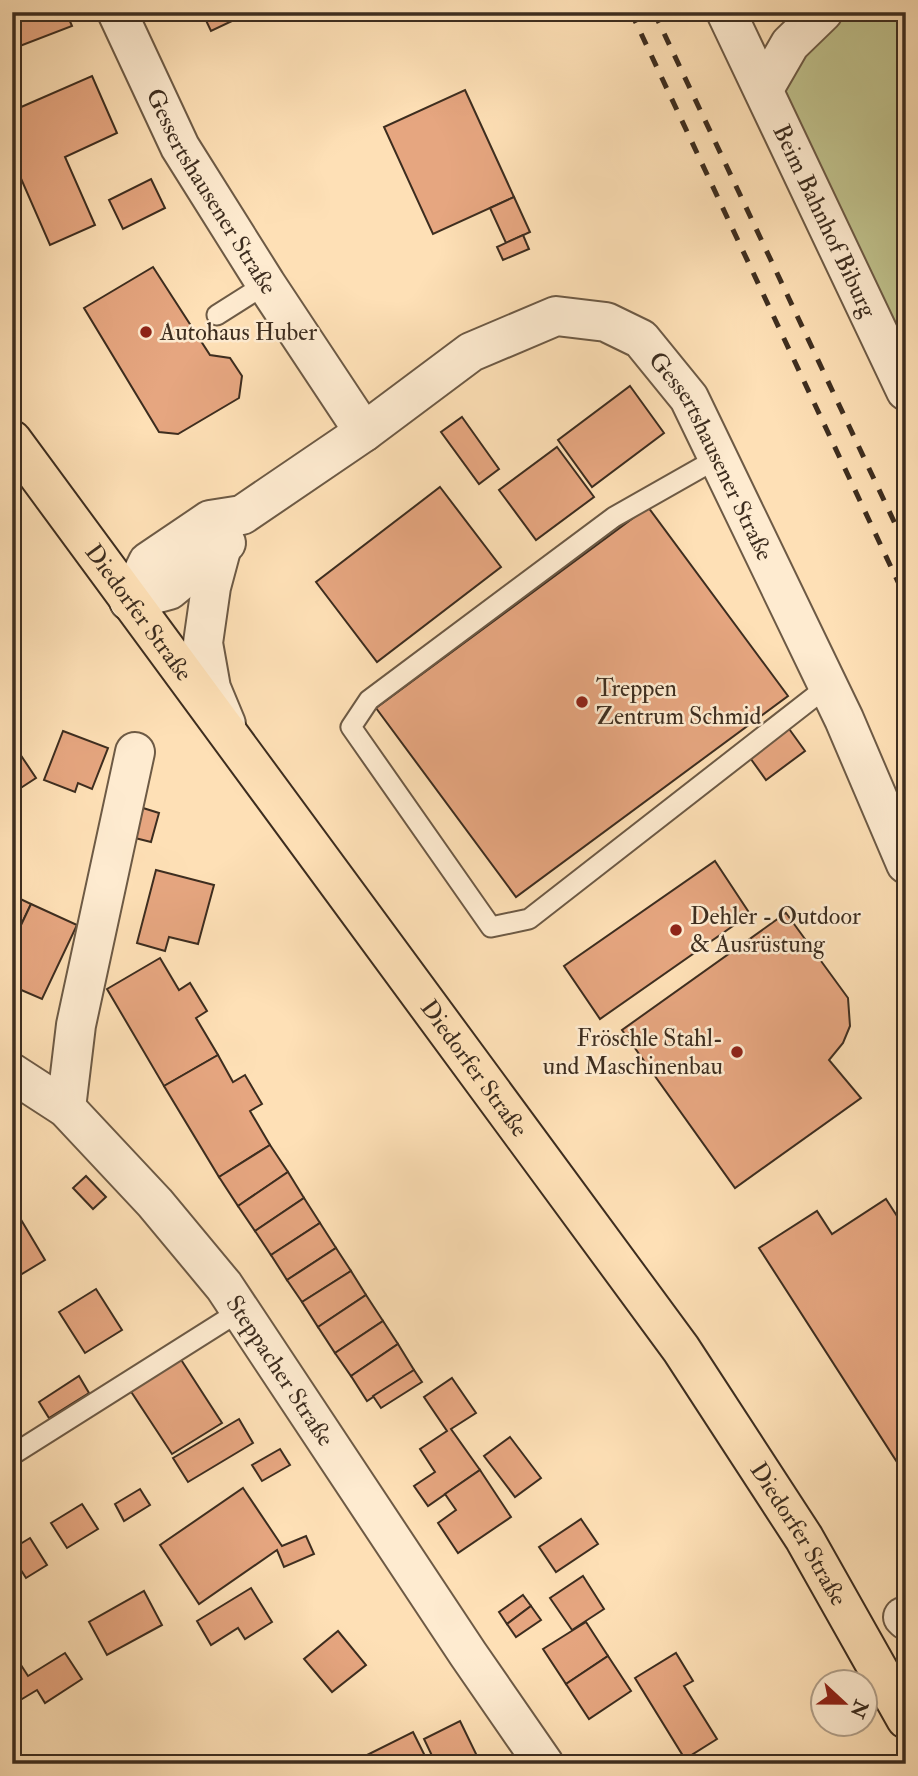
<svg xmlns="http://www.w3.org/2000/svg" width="918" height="1776" font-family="'IM FELL Double Pica',serif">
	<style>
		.green { fill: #c0c28d; stroke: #7e7856; stroke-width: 2 }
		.building { fill: #e6a680; stroke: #3d2d1f; stroke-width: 2 }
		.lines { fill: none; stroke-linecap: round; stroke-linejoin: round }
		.lane-casing { stroke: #6d5a45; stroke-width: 23 }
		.street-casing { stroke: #6d5a45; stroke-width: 42 }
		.primary-casing { stroke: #3d2d1f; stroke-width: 42 }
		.lane { stroke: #feebd0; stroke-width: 19 }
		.street { stroke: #feebd0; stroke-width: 38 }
		.primary { stroke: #fee0b6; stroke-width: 38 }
		.rail { stroke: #3d2d1f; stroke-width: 5; stroke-dasharray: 12 12; stroke-linecap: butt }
		.poi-dot { fill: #8f2418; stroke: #feebd0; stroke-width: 2.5 }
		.labels { text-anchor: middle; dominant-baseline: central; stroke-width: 5; stroke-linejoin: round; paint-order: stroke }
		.street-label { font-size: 24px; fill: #3d2d1f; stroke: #feebd0 }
		.poi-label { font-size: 24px; fill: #3d2d1f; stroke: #feebd0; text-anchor: start }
	</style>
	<rect width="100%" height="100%" fill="#fee0b6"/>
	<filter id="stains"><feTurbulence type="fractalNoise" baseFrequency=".00286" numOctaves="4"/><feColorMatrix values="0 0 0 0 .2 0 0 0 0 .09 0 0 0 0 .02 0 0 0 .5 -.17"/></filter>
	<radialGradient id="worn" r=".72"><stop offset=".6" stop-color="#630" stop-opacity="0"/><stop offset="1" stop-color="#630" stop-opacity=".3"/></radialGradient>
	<path class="green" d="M 837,12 L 906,12 L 906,357 L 781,94 L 791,70 Z"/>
	<g class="building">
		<path d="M 12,12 L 66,12 L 72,26 L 12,49 Z"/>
		<path d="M 202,12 L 251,12 L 211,31 Z"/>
		<path d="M 92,76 L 117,133 L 65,157 L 95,225 L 50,245 L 12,158 L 12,111 Z"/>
		<path d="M 465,90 L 514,197 L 433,234 L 384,127 Z"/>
		<path d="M 151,179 L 165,208 L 123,229 L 109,200 Z"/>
		<path d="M 514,197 L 530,232 L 506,243 L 490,208 Z"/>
		<path d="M 523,235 L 529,249 L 503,260 L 497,247 Z"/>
		<path d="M 153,267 L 210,355 L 230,358 L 242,376 L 239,398 L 178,434 L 159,432 L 84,308 Z"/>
		<path d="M 630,386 L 664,433 L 592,487 L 558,440 Z"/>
		<path d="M 462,417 L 499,469 L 479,484 L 441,432 Z"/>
		<path d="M 557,447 L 594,497 L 536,540 L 499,490 Z"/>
		<path d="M 440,487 L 501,567 L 377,662 L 316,582 Z"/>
		<path d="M 648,507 L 788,696 L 516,897 L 376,708 Z"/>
		<path d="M 787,726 L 805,751 L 766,780 L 748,755 Z"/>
		<path d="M 63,731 L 108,748 L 92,789 L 78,783 L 75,792 L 44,780 Z"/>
		<path d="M 18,751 L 36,778 L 13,793 L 12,755 Z"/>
		<path d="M 143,808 L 159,813 L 151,842 L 135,838 Z"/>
		<path d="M 715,861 L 750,914 L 600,1019 L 564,966 Z"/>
		<path d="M 156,870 L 214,885 L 198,944 L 169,937 L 165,951 L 137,943 Z"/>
		<path d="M 12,895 L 31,904 L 12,944 Z"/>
		<path d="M 31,904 L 77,925 L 42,999 L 12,986 L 12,944 Z"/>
		<path d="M 786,913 L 848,998 L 850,1026 L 843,1043 L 829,1060 L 861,1098 L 735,1188 L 622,1030 Z"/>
		<path d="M 160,958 L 179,990 L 190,983 L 207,1011 L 196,1018 L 218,1055 L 164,1086 L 107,989 Z"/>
		<path d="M 218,1055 L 233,1082 L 245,1075 L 262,1104 L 250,1111 L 270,1145 L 219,1177 L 164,1086 Z"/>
		<path d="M 270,1145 L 288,1172 L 238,1206 L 219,1177 Z"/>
		<path d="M 288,1172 L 304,1198 L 255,1231 L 238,1206 Z"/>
		<path d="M 86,1176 L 106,1197 L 93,1209 L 73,1188 Z"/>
		<path d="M 304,1198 L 320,1223 L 271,1255 L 255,1231 Z"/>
		<path d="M 886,1199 L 906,1230 L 906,1476 L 759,1248 L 817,1211 L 832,1234 Z"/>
		<path d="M 20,1218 L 45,1260 L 12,1280 L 12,1223 Z"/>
		<path d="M 320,1223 L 336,1248 L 287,1280 L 271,1255 Z"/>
		<path d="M 336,1248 L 351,1271 L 302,1302 L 287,1280 Z"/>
		<path d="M 351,1271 L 366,1295 L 318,1327 L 302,1302 Z"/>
		<path d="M 96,1289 L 122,1330 L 85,1353 L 59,1312 Z"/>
		<path d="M 366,1295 L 383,1321 L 335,1353 L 318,1327 Z"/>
		<path d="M 383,1321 L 398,1344 L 351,1376 L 335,1353 Z"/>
		<path d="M 398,1344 L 414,1370 L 367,1401 L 351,1376 Z"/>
		<path d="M 178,1355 L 222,1423 L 172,1454 L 128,1387 Z"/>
		<path d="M 414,1370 L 422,1382 L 381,1408 L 373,1396 Z"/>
		<path d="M 79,1376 L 89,1393 L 49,1418 L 39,1402 Z"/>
		<path d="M 452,1378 L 476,1413 L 451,1429 L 480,1470 L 428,1506 L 414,1486 L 435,1472 L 420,1449 L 447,1431 L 424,1397 Z"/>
		<path d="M 239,1419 L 253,1443 L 188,1482 L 173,1458 Z"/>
		<path d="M 510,1437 L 541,1478 L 515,1497 L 484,1456 Z"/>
		<path d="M 280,1449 L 290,1465 L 262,1481 L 252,1465 Z"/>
		<path d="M 480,1470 L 511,1517 L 458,1553 L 438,1523 L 456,1510 L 445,1494 Z"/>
		<path d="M 243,1488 L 282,1546 L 306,1536 L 314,1554 L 284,1567 L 277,1550 L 199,1604 L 160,1545 Z"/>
		<path d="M 140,1489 L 150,1505 L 124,1521 L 115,1504 Z"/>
		<path d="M 82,1504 L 98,1529 L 67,1548 L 51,1523 Z"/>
		<path d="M 581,1519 L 598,1544 L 556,1572 L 539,1547 Z"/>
		<path d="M 30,1538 L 47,1565 L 26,1578 L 12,1556 L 12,1549 Z"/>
		<path d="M 583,1576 L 604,1609 L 572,1630 L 550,1598 Z"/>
		<path d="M 251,1588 L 272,1622 L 245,1639 L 238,1628 L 211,1645 L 197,1621 Z"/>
		<path d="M 144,1591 L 162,1625 L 107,1655 L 89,1622 Z"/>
		<path d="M 523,1595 L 531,1606 L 507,1624 L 499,1612 Z"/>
		<path d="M 531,1606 L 541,1620 L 516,1637 L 507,1624 Z"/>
		<path d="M 586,1622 L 608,1656 L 566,1684 L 543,1649 Z"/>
		<path d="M 338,1631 L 366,1665 L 332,1692 L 304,1659 Z"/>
		<path d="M 12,1651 L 28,1676 L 65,1653 L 82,1679 L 45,1703 L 37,1690 L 12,1705 Z"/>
		<path d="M 676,1653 L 693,1681 L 684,1686 L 717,1739 L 685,1759 L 635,1678 Z"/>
		<path d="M 608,1656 L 631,1691 L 589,1719 L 566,1684 Z"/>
		<path d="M 460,1721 L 478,1758 L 466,1764 L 436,1764 L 424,1739 Z"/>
		<path d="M 413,1732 L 429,1764 L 369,1764 L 365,1756 Z"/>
	</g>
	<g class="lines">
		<g class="lane-casing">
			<g id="lane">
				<path d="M 217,315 L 266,284"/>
				<path d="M 718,458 L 614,517 L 369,700 L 351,727 L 491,927 L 529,919 L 828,686"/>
				<path d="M 12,1455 L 240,1311"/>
			</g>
		</g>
		<g class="street-casing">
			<g id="street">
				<path id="s1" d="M 117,12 L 180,147 L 266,284 L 364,432"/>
				<path id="s2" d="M 726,12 L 906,391"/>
				<path d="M 764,89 L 790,44 L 823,12"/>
				<path d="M 222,546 L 211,587 L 203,643 L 211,688 L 226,724"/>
				<path id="s3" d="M 129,601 L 148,562 L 210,520 L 242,515 L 364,432 L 471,352 L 556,316 L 606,322 L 641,339 L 689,398 L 844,719 L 906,864"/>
				<path d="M 129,601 L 169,590 L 226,543"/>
				<path id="s4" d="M 12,1073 L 66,1108 L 155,1203 L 224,1286 L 468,1654 L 544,1764"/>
				<path d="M 66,1108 L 76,1025 L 135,752"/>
				<path d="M 903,1617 L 906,1620"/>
			</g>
		</g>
		<g class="primary-casing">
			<g id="primary">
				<path id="s5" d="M 12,440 L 681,1349 L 804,1538 L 906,1719"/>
			</g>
		</g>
		<use href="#lane" class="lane"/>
		<use href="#street" class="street"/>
		<use href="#primary" class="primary"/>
		<g class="rail">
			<path d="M 631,12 L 906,599"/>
			<path d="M 654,12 L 906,547"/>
		</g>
	</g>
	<g class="poi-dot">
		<circle cx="146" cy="332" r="7"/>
		<circle cx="582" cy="702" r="7"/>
		<circle cx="676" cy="930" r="7"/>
		<circle cx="737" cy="1052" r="7"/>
	</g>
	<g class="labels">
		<g class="street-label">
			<text stroke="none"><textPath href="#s1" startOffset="203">Gessertshausener Straße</textPath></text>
			<text stroke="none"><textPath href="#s2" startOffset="231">Beim Bahnhof Biburg</textPath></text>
			<text stroke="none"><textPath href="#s3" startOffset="751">Gessertshausener Straße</textPath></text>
			<text stroke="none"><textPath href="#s5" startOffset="214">Diedorfer Straße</textPath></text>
			<text stroke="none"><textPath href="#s5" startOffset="780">Diedorfer Straße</textPath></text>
			<text stroke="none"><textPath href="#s4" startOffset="404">Steppacher Straße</textPath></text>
			<text stroke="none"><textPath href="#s5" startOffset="1348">Diedorfer Straße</textPath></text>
		</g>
		<g class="poi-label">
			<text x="160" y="332">Autohaus Huber</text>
			<text x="596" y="688">Treppen<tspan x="596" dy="28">Zentrum Schmid</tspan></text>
			<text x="690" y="916">Dehler - Outdoor<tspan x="690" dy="28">&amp; Ausrüstung</tspan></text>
			<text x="723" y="1038" text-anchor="end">Fröschle Stahl-<tspan x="723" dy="28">und Maschinenbau</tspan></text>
		</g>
	</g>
	<rect width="918" height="1776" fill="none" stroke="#fee0b6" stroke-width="42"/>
	<rect x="14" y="14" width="890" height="1748" fill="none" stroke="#3d2d1f" stroke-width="3.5"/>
	<rect x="21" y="21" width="876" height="1734" fill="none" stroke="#3d2d1f" stroke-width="2"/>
	<g transform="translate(844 1703) rotate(112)"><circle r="33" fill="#feebd0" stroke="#b19f89" stroke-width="2"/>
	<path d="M0-5L12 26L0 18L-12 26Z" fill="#8f2418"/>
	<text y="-10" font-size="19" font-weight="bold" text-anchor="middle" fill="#3d2d1f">N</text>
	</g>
	<rect width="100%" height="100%" filter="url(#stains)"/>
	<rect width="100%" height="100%" fill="url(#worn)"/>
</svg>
